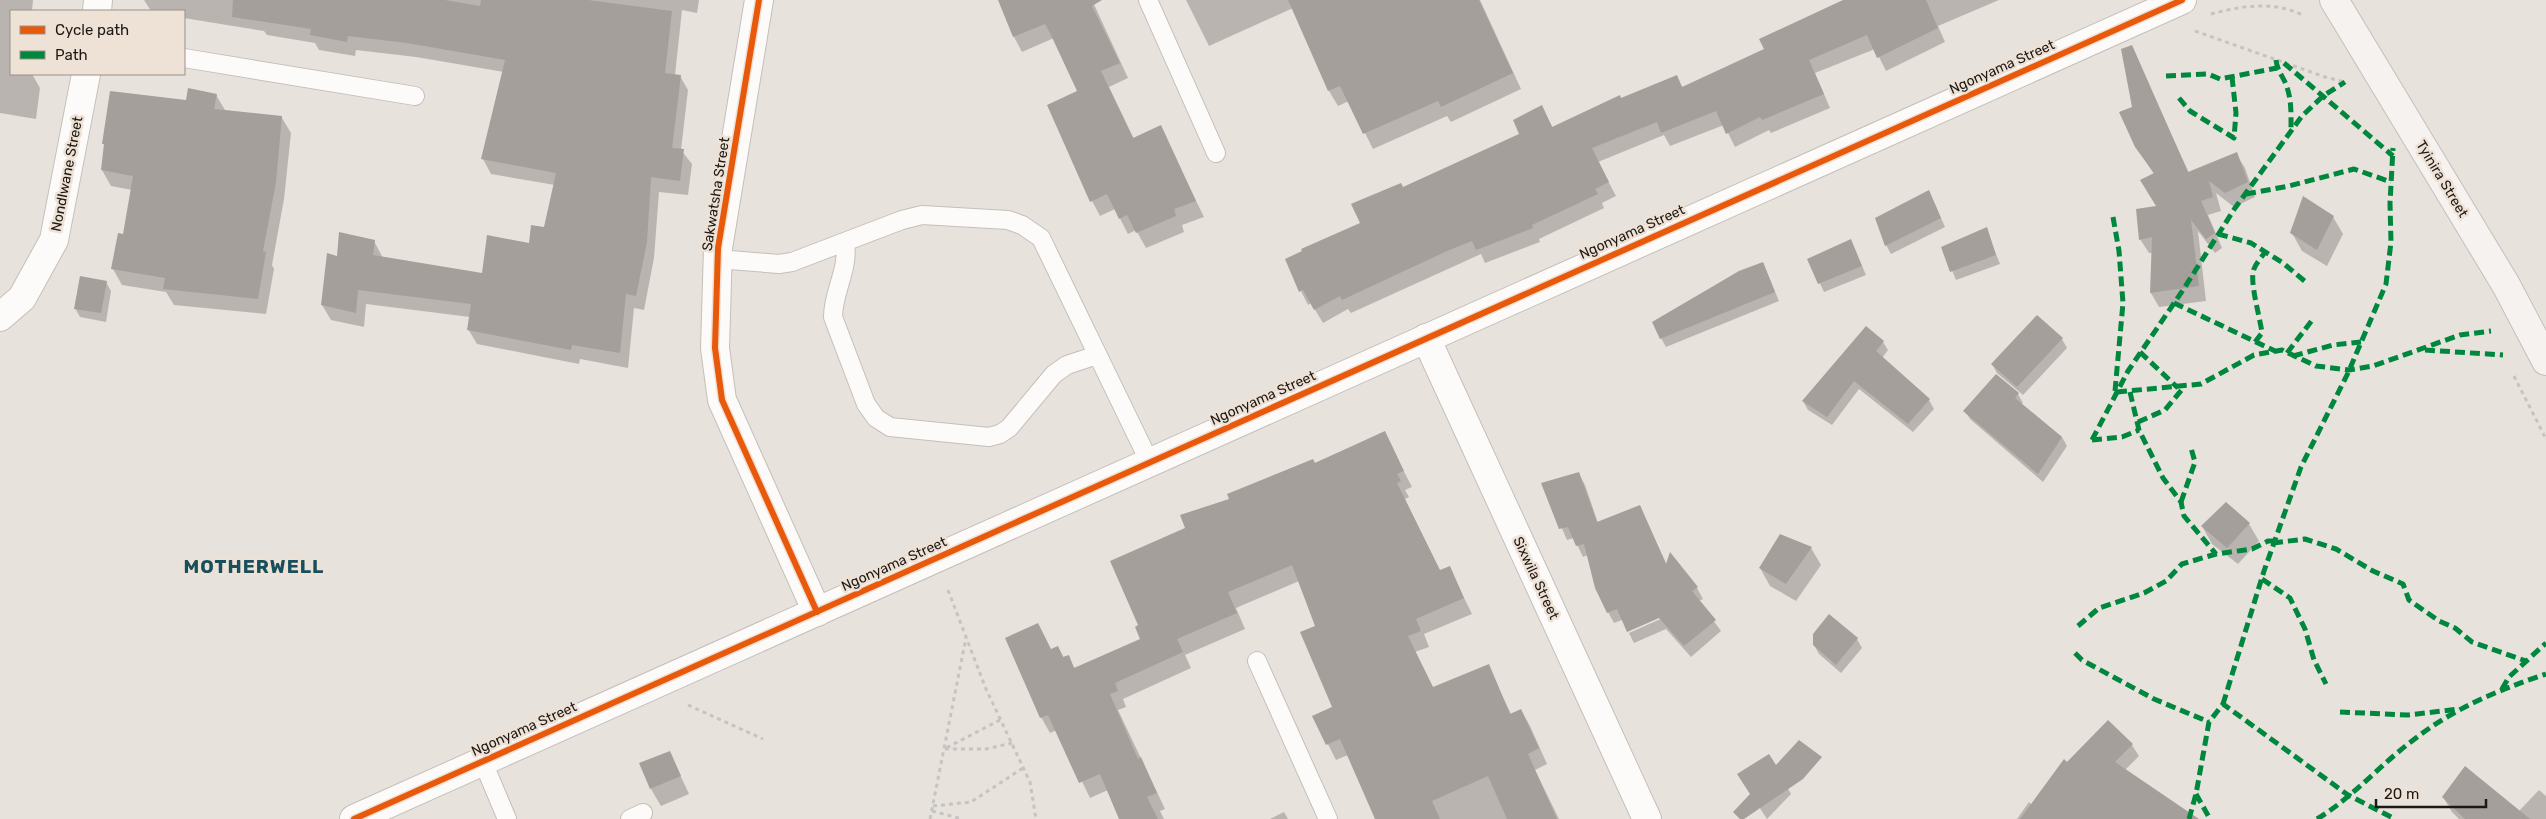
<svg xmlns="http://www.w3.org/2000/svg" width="2546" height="819" font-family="Rubik,sans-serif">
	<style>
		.shadow { fill: #0003 }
		.building { fill: #a49f9b }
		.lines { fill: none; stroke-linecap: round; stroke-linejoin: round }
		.lane-casing { stroke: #c5bfba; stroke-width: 20 }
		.street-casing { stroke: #c5bfba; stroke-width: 30 }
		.secondary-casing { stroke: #c5bfba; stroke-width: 30 }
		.path { stroke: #c6c4c1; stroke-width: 3; stroke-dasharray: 4 4; stroke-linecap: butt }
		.lane { stroke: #fcfbfa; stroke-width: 18 }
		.street { stroke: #fcfbfa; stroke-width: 28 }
		.secondary { stroke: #f6f2f0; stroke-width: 28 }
		.quiet { stroke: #00873e; stroke-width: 5; stroke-dasharray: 10 5; stroke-linecap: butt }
		.cycleway-casing { stroke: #eee2d6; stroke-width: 9 }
		.cycleway { stroke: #e8590c; stroke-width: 6 }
		.labels { text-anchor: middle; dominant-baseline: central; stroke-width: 5; stroke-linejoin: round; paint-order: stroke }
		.street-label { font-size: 14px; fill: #1d1814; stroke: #eee2d6 }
		.district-label { font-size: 19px; font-weight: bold; letter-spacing: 1px; fill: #184f5c; stroke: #eee2d6 }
	</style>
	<rect width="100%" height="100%" fill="#e8e2dc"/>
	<g class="shadow">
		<path d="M 0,0 L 33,0 L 32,11 L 11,11 L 11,74 L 32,74 L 40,88 L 36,119 L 0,113 Z"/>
		<path d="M 144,0 L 699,0 L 697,13 L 682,10 L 675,75 L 680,76 L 688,90 L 681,150 L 692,164 L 688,195 L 659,192 L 654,258 L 644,310 L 634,308 L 628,368 L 580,359 L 579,364 L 477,344 L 468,329 L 470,317 L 366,304 L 364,327 L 331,320 L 322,305 L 338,258 L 374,241 L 383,258 L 483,275 L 530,244 L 545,229 L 555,185 L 491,174 L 483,159 L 504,72 L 416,57 L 356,50 L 355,56 L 319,50 L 315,43 L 267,35 L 264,31 L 184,18 L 184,11 L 151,11 Z"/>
		<path d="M 999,0 L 1092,0 L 1128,78 L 1109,87 L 1134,139 L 1160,127 L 1204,217 L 1182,225 L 1184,232 L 1146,248 L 1136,230 L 1128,234 L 1115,209 L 1100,216 L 1092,201 L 1079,92 L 1054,38 L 1022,52 L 1014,37 Z"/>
		<path d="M 1186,0 L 1480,0 L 1521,89 L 1451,122 L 1447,116 L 1373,149 L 1349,101 L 1338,106 L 1329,91 L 1293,8 L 1209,46 Z"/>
		<path d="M 1847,0 L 1999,0 L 1938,26 L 1945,42 L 1886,71 L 1875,49 L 1815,73 L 1830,108 L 1771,133 L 1769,130 L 1735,147 L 1724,125 L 1670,146 L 1664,135 L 1598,162 L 1616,196 L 1602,203 L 1604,208 L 1539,239 L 1540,242 L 1485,263 L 1481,254 L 1351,313 L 1348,309 L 1323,323 L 1311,303 L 1308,305 L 1301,291 L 1362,223 L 1402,188 L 1520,135 L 1542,107 L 1553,128 L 1676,77 L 1683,88 L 1766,50 Z"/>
		<path d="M 2131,47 L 2189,173 L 2236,154 L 2245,168 L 2255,197 L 2234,207 L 2216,193 L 2221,211 L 2208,215 L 2222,248 L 2215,253 L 2198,231 L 2206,301 L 2159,307 L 2151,293 L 2153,253 L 2149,253 L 2140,239 L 2158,207 L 2154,174 L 2136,147 Z"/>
		<path d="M 216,95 L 225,110 L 282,118 L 291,133 L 284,199 L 272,265 L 274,269 L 266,314 L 174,305 L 166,292 L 122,285 L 113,269 L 124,235 L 132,190 L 111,186 L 102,170 L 105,147 L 103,143 L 187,102 Z"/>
		<path d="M 1933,200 L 1945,227 L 1891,254 L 1886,245 Z"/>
		<path d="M 2333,217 L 2343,234 L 2327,266 L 2302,251 L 2292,233 Z"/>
		<path d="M 1986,229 L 2000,264 L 1956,280 L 1943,248 Z"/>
		<path d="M 1851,241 L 1866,275 L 1824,292 L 1809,260 Z"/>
		<path d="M 1763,263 L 1779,301 L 1666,347 L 1661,338 Z"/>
		<path d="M 106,282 L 111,291 L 106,322 L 80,317 L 75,308 Z"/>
		<path d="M 2037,316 L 2062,339 L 2067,348 L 2023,395 L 1997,373 L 1992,364 Z"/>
		<path d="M 1883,342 L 1888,350 L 1882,358 L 1929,400 L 1934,409 L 1913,432 L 1859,389 L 1832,425 L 1808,410 L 1803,401 Z"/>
		<path d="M 2018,394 L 2023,403 L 2021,404 L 2062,437 L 2067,446 L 2043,482 L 1970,419 L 1965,411 Z"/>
		<path d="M 1384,433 L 1412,487 L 1405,490 L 1409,497 L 1405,499 L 1440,572 L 1449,567 L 1472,614 L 1424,634 L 1429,647 L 1415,652 L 1433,688 L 1488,666 L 1511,714 L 1521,710 L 1530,726 L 1547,764 L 1535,770 L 1559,819 L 1377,819 L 1348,755 L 1336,760 L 1314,717 L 1334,707 L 1317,627 L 1299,581 L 1236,608 L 1245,629 L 1185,655 L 1191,668 L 1123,699 L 1126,707 L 1118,710 L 1165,809 L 1160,811 L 1164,819 L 1121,819 L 1108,790 L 1090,798 L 1057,730 L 1050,733 L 1041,717 L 1051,650 L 1058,647 L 1064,658 L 1068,657 L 1075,669 L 1142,639 L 1140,626 L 1186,528 L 1231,499 Z"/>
		<path d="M 1579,474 L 1585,485 L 1598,523 L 1645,518 L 1667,565 L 1670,554 L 1697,588 L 1703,599 L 1699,601 L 1721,631 L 1691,657 L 1666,629 L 1634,643 L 1629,633 L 1665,617 L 1622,620 L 1614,623 L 1608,612 L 1588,555 L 1583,557 L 1574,538 L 1567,540 L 1543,484 Z"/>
		<path d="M 2249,524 L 2259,541 L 2238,564 L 2212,544 L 2202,526 Z"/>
		<path d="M 1811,548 L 1821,565 L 1796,601 L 1770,586 L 1760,568 Z"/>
		<path d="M 1829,616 L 1857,639 L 1862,648 L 1841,673 L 1819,654 L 1814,645 Z"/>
		<path d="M 2108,722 L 2132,745 L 2139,756 L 2125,770 L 2177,819 L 2017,819 L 2029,802 L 2032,805 L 2067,764 Z"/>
		<path d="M 670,753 L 689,794 L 661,806 L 651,789 Z"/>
		<path d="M 1738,775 L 1781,776 L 1791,794 L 1767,819 Z"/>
		<path d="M 2539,790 L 2546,796 L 2546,819 L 2459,819 L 2452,812 L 2443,797 L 2519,811 Z"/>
		<path d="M 1284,812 L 1288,819 L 1270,819 Z"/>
	</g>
	<g class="building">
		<path d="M 233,0 L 445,0 L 480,6 L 481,0 L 588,0 L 672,11 L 665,73 L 681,75 L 672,148 L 684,149 L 680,181 L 651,177 L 647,242 L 636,296 L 626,294 L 620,353 L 572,345 L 571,350 L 467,330 L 471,304 L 358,290 L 356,313 L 321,305 L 327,253 L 337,256 L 339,232 L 375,240 L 373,255 L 482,273 L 487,235 L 529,243 L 531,225 L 544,227 L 556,173 L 481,159 L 505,60 L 407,43 L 348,36 L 347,42 L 310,35 L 311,29 L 232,17 Z"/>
		<path d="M 998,0 L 1102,0 L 1092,6 L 1120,63 L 1101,71 L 1133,138 L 1161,125 L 1196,201 L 1174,209 L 1176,216 L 1136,233 L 1127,215 L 1119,219 L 1107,194 L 1090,202 L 1047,105 L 1077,91 L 1050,33 L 1045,24 L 1013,37 Z"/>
		<path d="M 1288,0 L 1479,0 L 1513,73 L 1441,107 L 1438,101 L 1363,134 L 1340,86 L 1328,91 Z"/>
		<path d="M 1843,0 L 1926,0 L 1938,28 L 1877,58 L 1867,35 L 1809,60 L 1824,94 L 1762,120 L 1760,117 L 1726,134 L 1716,111 L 1661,133 L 1657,122 L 1592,148 L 1609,182 L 1595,189 L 1598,194 L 1532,225 L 1533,228 L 1476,250 L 1472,241 L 1447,251 L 1342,300 L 1340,296 L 1314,310 L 1303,290 L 1299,292 L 1285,259 L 1302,251 L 1301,249 L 1360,223 L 1351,204 L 1353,203 L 1401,183 L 1403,187 L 1519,134 L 1513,120 L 1542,105 L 1552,127 L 1620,95 L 1621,98 L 1677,75 L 1682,87 L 1764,49 L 1759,39 Z"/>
		<path d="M 2132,45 L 2188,172 L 2237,152 L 2248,182 L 2225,193 L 2209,181 L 2213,197 L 2201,201 L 2215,233 L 2206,239 L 2191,220 L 2199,286 L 2150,293 L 2152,237 L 2139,240 L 2136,209 L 2156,206 L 2140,180 L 2154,173 L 2135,147 L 2119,112 L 2132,107 L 2121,49 Z"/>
		<path d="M 188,88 L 217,94 L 214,109 L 282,116 L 276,182 L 263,251 L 266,252 L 258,299 L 163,289 L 165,278 L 111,269 L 118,233 L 123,234 L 133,176 L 101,170 L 104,144 L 102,144 L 110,91 L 186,100 Z"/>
		<path d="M 1929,190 L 1941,218 L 1885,246 L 1875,218 Z"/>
		<path d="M 2303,196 L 2334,216 L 2317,250 L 2290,233 Z"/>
		<path d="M 1987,227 L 1996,255 L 1950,272 L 1941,247 Z"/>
		<path d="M 1851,239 L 1862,266 L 1818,284 L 1807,259 Z"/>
		<path d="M 1763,262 L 1775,292 L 1660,339 L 1652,322 L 1739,271 Z"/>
		<path d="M 80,276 L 107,281 L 101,313 L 74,309 Z"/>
		<path d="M 2037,315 L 2063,338 L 2017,387 L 1991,364 Z"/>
		<path d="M 1866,326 L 1884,341 L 1876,351 L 1930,399 L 1908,424 L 1854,381 L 1827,417 L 1802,401 Z"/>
		<path d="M 1996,374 L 2019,393 L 2015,398 L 2062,437 L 2038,474 L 1963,411 Z"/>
		<path d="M 1385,431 L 1404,471 L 1397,474 L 1401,481 L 1397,483 L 1440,570 L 1450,566 L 1464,598 L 1416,619 L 1421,631 L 1408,636 L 1433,687 L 1489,664 L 1510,714 L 1521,709 L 1539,748 L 1528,754 L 1557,819 L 1507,819 L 1488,776 L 1432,801 L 1440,819 L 1375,819 L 1340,739 L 1326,745 L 1312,716 L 1332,707 L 1300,632 L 1315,626 L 1292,565 L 1228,592 L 1237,613 L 1177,639 L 1183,652 L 1115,683 L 1118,691 L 1110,694 L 1138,759 L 1141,757 L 1157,793 L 1147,797 L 1158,819 L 1119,819 L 1100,774 L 1079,783 L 1048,715 L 1040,718 L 1005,638 L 1038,623 L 1051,649 L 1058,646 L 1063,657 L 1069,655 L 1074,668 L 1140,639 L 1135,627 L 1138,625 L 1110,561 L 1185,528 L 1180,515 L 1229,499 L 1227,494 L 1313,459 L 1315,463 Z"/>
		<path d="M 1579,472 L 1597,522 L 1640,505 L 1666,564 L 1670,552 L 1698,587 L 1692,591 L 1716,620 L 1684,646 L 1659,618 L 1627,632 L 1617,609 L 1607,613 L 1595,588 L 1584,544 L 1576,546 L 1568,527 L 1559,529 L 1541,483 Z"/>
		<path d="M 2226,502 L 2250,523 L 2227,548 L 2201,526 Z"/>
		<path d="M 1780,534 L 1812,547 L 1786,584 L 1759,568 Z"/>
		<path d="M 1829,614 L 1858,638 L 1836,665 L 1813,645 L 1813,634 Z"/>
		<path d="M 2108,720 L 2133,744 L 2115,762 L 2199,819 L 2020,819 L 2064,759 L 2067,762 Z"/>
		<path d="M 1799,740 L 1822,757 L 1803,779 L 1744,819 L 1740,819 L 1733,812 L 1750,794 L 1737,774 L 1769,754 L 1776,765 Z"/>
		<path d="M 670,751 L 681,776 L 650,789 L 639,763 Z"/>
		<path d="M 2465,766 L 2530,819 L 2465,819 L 2442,797 Z"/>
	</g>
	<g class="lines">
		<g class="lane-casing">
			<g id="lane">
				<path d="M 1148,0 L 1216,153"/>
				<path d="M 184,58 L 415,96"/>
				<path d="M 845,244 C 849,270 833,291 833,317 L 866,404 L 876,418 L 890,427 L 989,437 L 1000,434 L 1009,428 L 1054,374 L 1067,365 L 1097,355"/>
				<path d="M 718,259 L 779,264 L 792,262 L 902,220 L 922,215 L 1008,220 L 1022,225 L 1041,238 L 1150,463"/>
				<path d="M 1257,661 L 1328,819"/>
				<path d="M 483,762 L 507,819"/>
				<path d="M 630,819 L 643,813"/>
			</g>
		</g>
		<g class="street-casing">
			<g id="street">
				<path d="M 759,0 L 718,248 L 715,348 L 722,400 L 817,612"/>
				<path d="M 97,11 L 98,0"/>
				<path d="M 0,317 L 22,298 L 54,240 L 86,74"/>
				<path d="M 1426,338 L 1647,819"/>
				<path d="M 354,819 L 2182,0"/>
			</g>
		</g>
		<g class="secondary-casing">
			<path id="secondary" d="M 2334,0 L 2506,285 L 2546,361"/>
		</g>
		<g class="path">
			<path d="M 2211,14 C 2241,6 2275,0 2304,16"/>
			<path d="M 2195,31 L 2325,77 L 2345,82"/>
			<path d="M 2514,376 L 2546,439"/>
			<path d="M 948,590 L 986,689 L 1030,782 L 1036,819"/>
			<path d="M 688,705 L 763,739"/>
			<path d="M 1000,720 L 944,749 L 986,749 L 1012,743"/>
			<path d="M 933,806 L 971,802 L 1023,768"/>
			<path d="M 932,811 L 962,819"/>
			<path d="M 930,819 L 966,638"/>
		</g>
		<use href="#lane" class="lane"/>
		<use href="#street" class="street"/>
		<use href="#secondary" class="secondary"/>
		<g class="quiet">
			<path d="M 2276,60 C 2277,69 2281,74 2285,82 C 2292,98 2291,114 2291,131"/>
			<path d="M 2284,63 L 2393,156"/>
			<path d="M 2166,76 L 2208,74 L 2220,79 L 2277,68"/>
			<path d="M 2179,98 L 2190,111 L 2234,138 L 2236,113 L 2232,77"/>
			<path d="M 2246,194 L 2289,186 L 2354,169 L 2391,182"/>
			<path d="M 2113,217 L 2119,251 L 2123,303 L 2115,391"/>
			<path d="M 2218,234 L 2251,243 L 2283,263 L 2307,283"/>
			<path d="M 2174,303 L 2275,351"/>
			<path d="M 2255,342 L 2262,333 C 2260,317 2249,281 2254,269 C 2256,263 2262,257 2265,252"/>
			<path d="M 2425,350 L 2503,355"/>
			<path d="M 2140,352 L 2178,388"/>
			<path d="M 2287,353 L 2313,319"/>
			<path d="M 2293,356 L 2333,345 L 2361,342"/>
			<path d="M 2117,392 L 2201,384 L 2254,355 L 2282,350 L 2316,366 L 2349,370 L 2373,366 L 2460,335 L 2491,331"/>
			<path d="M 2130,392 L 2139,430 L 2163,478 L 2181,502 L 2184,516 L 2216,554"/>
			<path d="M 2138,422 L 2165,410 L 2184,387"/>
			<path d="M 2092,440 L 2128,371 L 2183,290 L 2235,208 L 2302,116 L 2323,96 L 2345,82"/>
			<path d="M 2092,440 L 2122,437 L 2139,430"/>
			<path d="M 2181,502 L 2195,462 L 2191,448"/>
			<path d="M 2273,543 L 2305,539 L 2336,549 L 2373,571 L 2403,584 L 2409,600 L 2439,621 L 2455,628 L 2472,642 L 2526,661"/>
			<path d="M 2262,579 L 2290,598 L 2305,629 L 2314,660 L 2326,684"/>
			<path d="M 2078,626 L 2099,608 L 2144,593 L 2166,581 L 2182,564 L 2216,554 L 2252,549 L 2268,541 L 2274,541"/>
			<path d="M 2075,653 L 2082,660 L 2154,699 L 2209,722"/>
			<path d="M 2502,689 L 2509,677 L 2546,643"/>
			<path d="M 2223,704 L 2264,571 L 2301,467 L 2348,373 L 2386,284 L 2391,242 L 2390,203 L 2393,148"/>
			<path d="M 2340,712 L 2408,715 L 2459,709"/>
			<path d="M 2196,794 L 2210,819"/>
			<path d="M 2189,819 L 2196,794 L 2209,722 L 2223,704 L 2348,795 L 2395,819"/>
			<path d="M 2317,819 C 2352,798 2380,765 2412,741 C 2454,708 2496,691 2546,674"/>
		</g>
		<g class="cycleway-casing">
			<g id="cycleway">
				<path d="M 759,0 L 718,248 L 715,348 L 722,400 L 817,612"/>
				<path d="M 354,819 L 2182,0"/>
			</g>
		</g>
		<use href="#cycleway" class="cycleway"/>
	</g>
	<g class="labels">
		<g class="street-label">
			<text transform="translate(2002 67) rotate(-24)">Ngonyama Street</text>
			<text transform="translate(67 174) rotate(-79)">Nondlwane Street</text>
			<text transform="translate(2442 179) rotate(59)">Tyinira Street</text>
			<text transform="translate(716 194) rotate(-81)">Sakwatsha Street</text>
			<text transform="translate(1632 232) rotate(-24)">Ngonyama Street</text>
			<text transform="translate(1263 398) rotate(-24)">Ngonyama Street</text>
			<text transform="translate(894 564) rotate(-24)">Ngonyama Street</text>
			<text transform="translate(1536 578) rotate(65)">Sixwila Street</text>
			<text transform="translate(524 729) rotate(-24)">Ngonyama Street</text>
		</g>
		<g class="district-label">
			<text x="254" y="566">MOTHERWELL</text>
		</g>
	</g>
	<rect x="10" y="10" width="175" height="65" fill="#eee2d6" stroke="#9a9188"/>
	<rect x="20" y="26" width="25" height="8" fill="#e8590c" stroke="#9a9188"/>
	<text x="55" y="35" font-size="15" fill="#1d1814">Cycle path</text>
	<rect x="20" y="51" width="25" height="8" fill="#00873e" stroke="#9a9188"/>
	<text x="55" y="60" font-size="15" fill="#1d1814">Path</text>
	<path d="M2376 799v8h110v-8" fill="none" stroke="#1d1814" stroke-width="2.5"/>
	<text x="2384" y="799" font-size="15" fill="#1d1814" stroke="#eee2d6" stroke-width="4" paint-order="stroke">20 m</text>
</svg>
